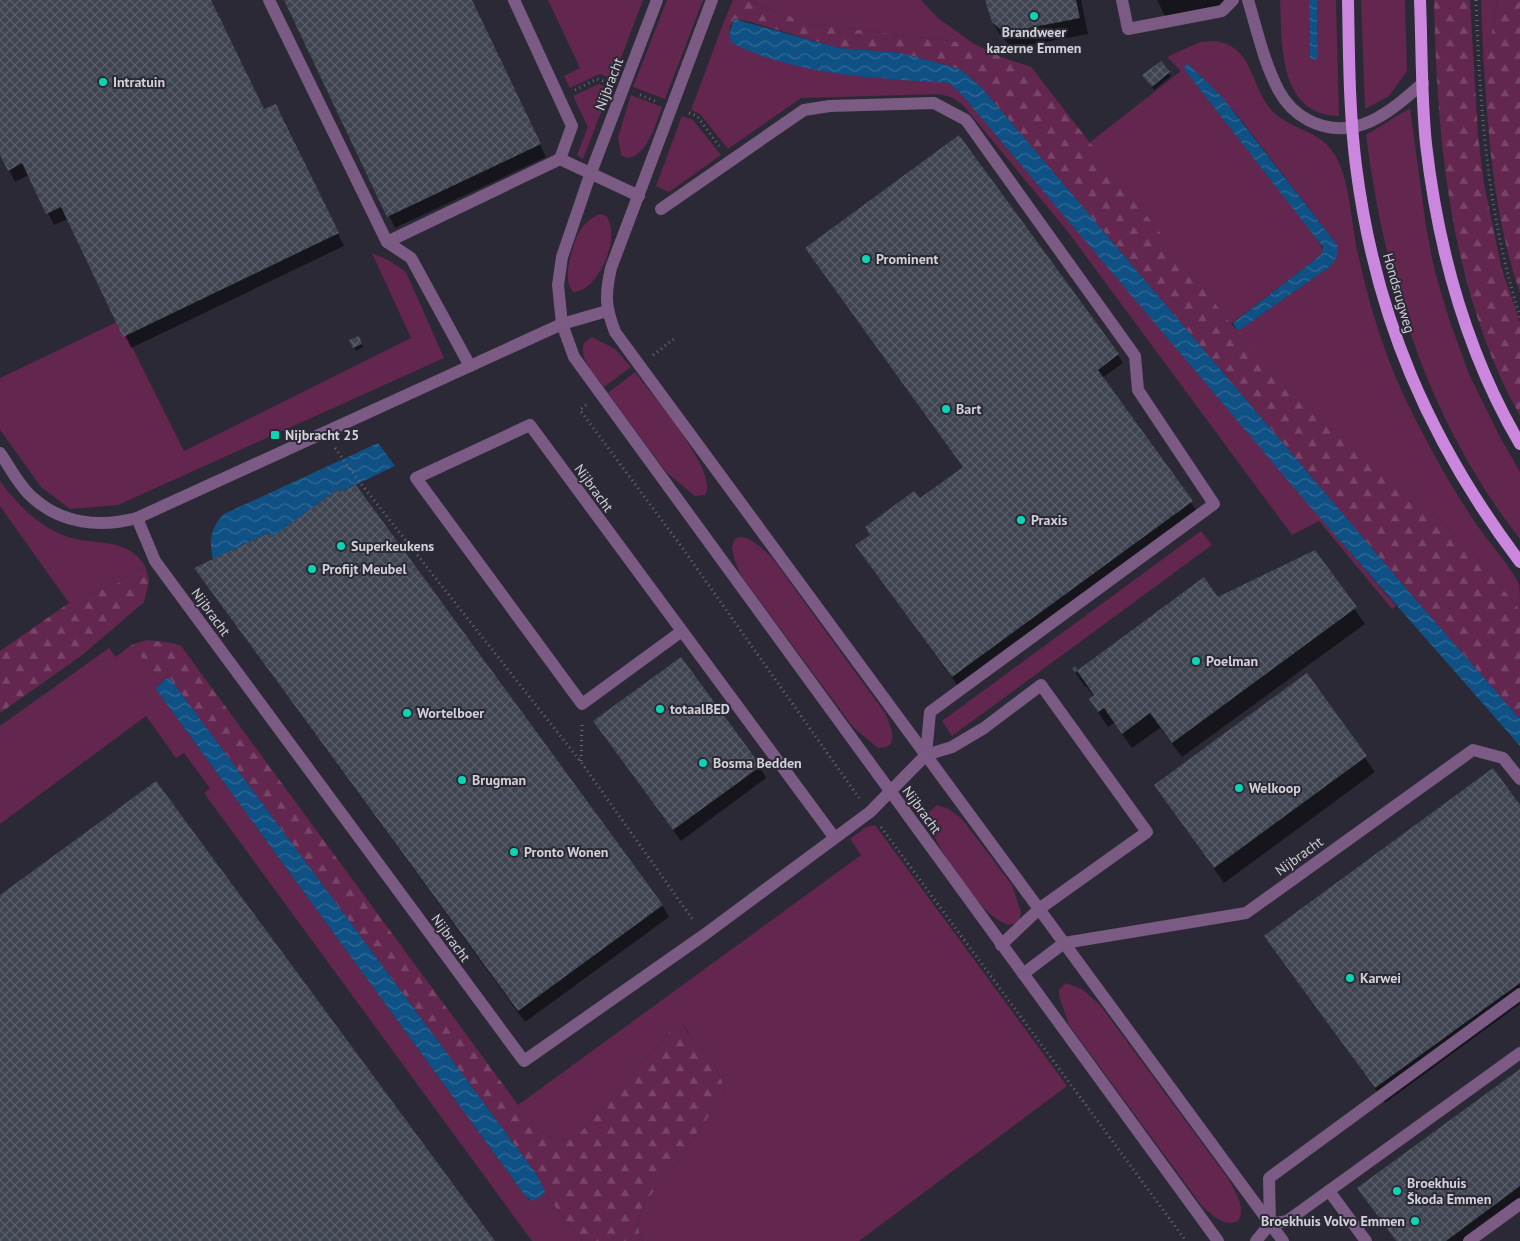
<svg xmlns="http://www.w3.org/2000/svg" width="1520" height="1241" font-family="'PT Sans',sans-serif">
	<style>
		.grass { fill: #63264f }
		.forest { fill: url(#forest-firs) }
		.water { fill: url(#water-waves) }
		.shadow { fill: #0007 }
		.building { fill: url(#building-cross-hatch) }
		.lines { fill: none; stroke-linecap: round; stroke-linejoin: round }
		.path { stroke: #6b6974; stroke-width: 3; stroke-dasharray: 1 4; stroke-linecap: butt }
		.minor { stroke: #7b5a84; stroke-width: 12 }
		.major { stroke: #ca87dd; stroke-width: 12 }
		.poi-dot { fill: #0cd5b5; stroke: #2b2935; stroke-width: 2 }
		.labels { text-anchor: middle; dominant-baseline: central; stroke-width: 4; stroke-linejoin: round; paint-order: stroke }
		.poi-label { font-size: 14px; font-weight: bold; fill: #d2d0d8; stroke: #2b2935; text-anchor: start }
		.street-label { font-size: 14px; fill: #d2d0d8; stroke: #2b2935 }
	</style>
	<defs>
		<pattern id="forest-firs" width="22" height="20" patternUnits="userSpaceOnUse" patternTransform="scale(1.25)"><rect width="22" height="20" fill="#63264f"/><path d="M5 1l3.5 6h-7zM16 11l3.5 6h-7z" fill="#784468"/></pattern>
		<pattern id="water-waves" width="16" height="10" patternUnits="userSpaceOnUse" patternTransform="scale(1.25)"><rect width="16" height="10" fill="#0f5184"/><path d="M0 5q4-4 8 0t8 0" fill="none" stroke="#316995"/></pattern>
		<pattern id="building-cross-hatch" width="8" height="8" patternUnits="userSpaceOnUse" patternTransform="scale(1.25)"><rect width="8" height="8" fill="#3f4451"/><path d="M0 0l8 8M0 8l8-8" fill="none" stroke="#5a5e69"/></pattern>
	</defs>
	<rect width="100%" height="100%" fill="#2b2935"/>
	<g class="grass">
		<path d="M 548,0 L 643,0 L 613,79 L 600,74 L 570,88 L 564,76 L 580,68 Z"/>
		<path d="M 667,0 L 703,0 L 665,99 L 633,87 Z"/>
		<path d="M 746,0 L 921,0 L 938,18 L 974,44 L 811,24 Z"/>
		<path d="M 1280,0 L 1309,0 L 1310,58 L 1315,60 L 1318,57 L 1317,0 L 1336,0 L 1339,116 C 1278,115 1282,43 1280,0 Z"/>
		<path d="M 1361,0 L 1405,0 L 1407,71 L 1389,96 L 1365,109 Z"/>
		<path d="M 1481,0 L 1497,0 L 1490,42 L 1483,51 Z"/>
		<path d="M 723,24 L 730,27 L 729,35 L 733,43 L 777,59 L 823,70 L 949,83 L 962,95 L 1396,606 L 1392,609 L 1319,521 L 1292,535 L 1068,232 L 963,105 L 951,97 L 939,94 L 801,98 L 728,149 L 700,114 L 691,110 Z"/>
		<path d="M 1215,41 C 1252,46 1250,82 1269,107 C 1286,129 1318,129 1333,152 C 1350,176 1351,224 1358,254 C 1368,301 1383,350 1403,394 C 1424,437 1446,479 1473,519 C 1486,540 1508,562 1519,584 C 1520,590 1520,603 1520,610 L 1467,545 L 1238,331 L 1331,266 L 1338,246 L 1234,111 L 1184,69 L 1318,240 L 1323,250 L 1322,254 L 1231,324 L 1089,143 L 1181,71 L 1167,57 L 1200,42 Z"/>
		<path d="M 599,84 L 610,89 L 583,159 L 577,155 L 588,127 L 573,96 Z"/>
		<path d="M 631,95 L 662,107 C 656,123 647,157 627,158 L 621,155 L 618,137 Z"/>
		<path d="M 1410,108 L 1426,226 L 1434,268 L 1449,319 L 1469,374 L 1499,435 L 1520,472 L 1520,539 C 1428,421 1385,282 1366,135 Z"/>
		<path d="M 682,116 L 693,120 L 721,155 L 669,192 L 656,186 Z"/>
		<path d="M 600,214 L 606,216 C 622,236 599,290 574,292 C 560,283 573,241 581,229 C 586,222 592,217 600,214 Z"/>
		<path d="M 372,253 L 390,261 L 406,272 L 444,358 L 118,505 L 70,509 L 41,487 L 0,430 L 0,378 L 119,321 L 184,451 L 411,338 Z"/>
		<path d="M 592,337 L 615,349 L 631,367 L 604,387 C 596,376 578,357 584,343 Z"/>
		<path d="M 635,372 C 650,392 721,474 705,495 L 695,496 L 666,472 L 608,393 Z"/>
		<path d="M 0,481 C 16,503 38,526 65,536 C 93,546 127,536 145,566 L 120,582 L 69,603 L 0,506 Z"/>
		<path d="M 1201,531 L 1212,545 L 952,736 L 942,721 Z"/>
		<path d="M 739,537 C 752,537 764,550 773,559 L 885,713 C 891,726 901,749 878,748 L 853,727 L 740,574 L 734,558 L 732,547 L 734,540 Z"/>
		<path d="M 131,645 L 162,682 L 155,688 L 526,1197 L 529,1200 L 544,1192 L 582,1241 L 532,1241 L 204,793 L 210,788 L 184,753 L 176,758 L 146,716 L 0,824 L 0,726 L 109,648 L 116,657 Z"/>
		<path d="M 937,805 L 949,809 L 962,819 L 1012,885 L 1021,912 L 1019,923 L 1008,925 C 1001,922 994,918 989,913 C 972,897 924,834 929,812 Z"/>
		<path d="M 875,825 L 1067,1086 L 859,1241 L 643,1241 L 639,1233 L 638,1220 L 643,1204 L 671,1171 L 726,1091 L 714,1063 L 690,1037 L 686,1028 L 677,1024 L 578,1135 C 551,1151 534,1124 518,1105 L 861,855 L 850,839 L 866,827 Z"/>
		<path d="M 1066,983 L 1082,989 L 1100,1005 L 1227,1177 C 1234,1189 1247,1208 1238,1221 C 1225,1228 1211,1214 1202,1206 L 1069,1025 L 1059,996 L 1059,990 Z"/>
	</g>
	<g class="forest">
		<path d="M 733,0 L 746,0 L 811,24 L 974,44 L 1001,57 L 1031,67 L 1231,324 L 1467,545 L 1520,610 L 1520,719 L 1410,593 L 982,88 L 963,71 L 953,67 L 901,53 L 839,48 L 747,21 L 734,19 L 730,27 L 723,24 Z"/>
		<path d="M 1434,0 L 1470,0 L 1478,135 L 1484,184 L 1502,270 L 1520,322 L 1520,416 C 1450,290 1437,141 1434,0 Z"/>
		<path d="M 1497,0 L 1520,0 L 1520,293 C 1493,214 1488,133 1483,51 L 1490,42 Z"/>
		<path d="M 145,566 L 149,581 L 144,602 L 81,656 L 0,713 L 0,651 L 69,603 L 120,582 Z"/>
		<path d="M 147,640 L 172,643 L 181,646 L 518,1105 C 534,1124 551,1151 578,1135 L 677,1024 L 683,1025 L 690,1037 L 714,1063 L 726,1091 L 671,1171 L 643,1204 L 638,1220 L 639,1233 L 643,1241 L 582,1241 L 544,1192 L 537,1175 L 169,677 L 162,682 L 131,645 Z"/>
	</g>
	<g class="water">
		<path d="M 1309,0 L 1317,0 L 1318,57 L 1315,60 L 1310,58 Z"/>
		<path d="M 734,19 L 839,48 L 901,53 L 953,67 L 963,71 L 982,88 L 1410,593 L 1520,719 L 1520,746 L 1300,495 L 962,95 L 949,83 C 877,78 798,76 732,43 L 729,35 Z"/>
		<path d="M 1187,63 L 1223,98 L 1338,246 L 1337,256 L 1331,266 L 1238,331 L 1233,323 L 1322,254 L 1323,247 L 1184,69 Z"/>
		<path d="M 378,443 L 395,466 L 340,492 L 338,489 L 272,537 L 269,533 L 213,559 C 209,540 210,529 224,514 Z"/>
		<path d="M 169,677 L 537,1175 L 545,1191 L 543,1195 L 533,1201 L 526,1197 L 155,688 Z"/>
	</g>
	<g class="shadow">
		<path d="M 0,0 L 211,0 L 264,110 L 276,105 L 283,117 L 344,246 L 131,348 L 68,219 L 54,225 L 29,175 L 15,182 L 0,152 Z"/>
		<path d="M 285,0 L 472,0 L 546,157 L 395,228 Z"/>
		<path d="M 987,0 L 1081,0 L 1088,34 L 1019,47 L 1010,45 L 1000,35 L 991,19 Z"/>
		<path d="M 1157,0 L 1223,0 L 1224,7 L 1166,18 Z"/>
		<path d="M 1160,62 L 1171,76 L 1154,90 L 1146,79 Z"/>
		<path d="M 958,137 L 1118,355 L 1123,363 L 1102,378 L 1201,517 L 962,692 L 857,546 L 964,467 L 807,248 Z"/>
		<path d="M 358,337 L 363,347 L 356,351 L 351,341 Z"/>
		<path d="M 1314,551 L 1365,624 L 1182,757 L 1160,728 L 1132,748 L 1114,723 L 1108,727 L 1090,700 L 1094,697 L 1086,686 L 1085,687 L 1073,669 L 1077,671 Z"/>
		<path d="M 195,569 L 662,905 L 669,917 L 525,1022 Z"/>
		<path d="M 1306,675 L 1375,772 L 1224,883 L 1155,785 Z"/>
		<path d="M 602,733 L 760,767 L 766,778 L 681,841 Z"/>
		<path d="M 1520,807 L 1520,1004 L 1385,1103 L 1266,936 Z"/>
		<path d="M 1520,1071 L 1520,1203 L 1468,1241 L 1396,1241 L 1366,1200 Z"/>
	</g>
	<g class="building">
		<path d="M 0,0 L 211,0 L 264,109 L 276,104 L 339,233 L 123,337 L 61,207 L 46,214 L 22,163 L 8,171 L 0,155 Z"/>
		<path d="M 284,0 L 472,0 L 541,144 L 387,217 Z"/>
		<path d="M 985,0 L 1076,0 L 1080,18 L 1008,32 L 1000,29 L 992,22 Z"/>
		<path d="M 1161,61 L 1170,72 L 1152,87 L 1142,75 Z"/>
		<path d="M 959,135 L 1119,354 L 1098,370 L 1193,501 L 952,677 L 855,545 L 870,535 L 865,527 L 914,491 L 920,498 L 963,467 L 805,248 Z"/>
		<path d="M 359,336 L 362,344 L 353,348 L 349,340 Z"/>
		<path d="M 356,485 L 663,905 L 518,1011 L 194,568 L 269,533 L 272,537 L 338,489 L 340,492 Z"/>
		<path d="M 1315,550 L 1357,607 L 1172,743 L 1150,713 L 1122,734 L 1104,708 L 1098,712 L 1089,699 L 1094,695 L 1077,671 L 1075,673 L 1072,669 L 1075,666 L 1078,670 L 1204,577 L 1218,597 Z"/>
		<path d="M 681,657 L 761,766 L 673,830 L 593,721 Z"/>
		<path d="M 1307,673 L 1367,756 L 1214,868 L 1154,785 Z"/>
		<path d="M 1493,768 L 1520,805 L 1520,983 L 1375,1088 L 1264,936 Z"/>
		<path d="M 156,781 L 495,1241 L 0,1241 L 0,895 Z"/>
		<path d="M 1520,1069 L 1520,1186 L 1446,1241 L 1396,1241 L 1357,1188 Z"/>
	</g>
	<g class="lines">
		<g class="path">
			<path d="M 1476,0 C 1480,108 1487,213 1520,317"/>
			<path d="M 575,90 L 597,79 L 606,82"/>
			<path d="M 640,95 L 655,101"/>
			<path d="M 689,113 L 697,116 L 719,146"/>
			<path d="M 653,355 L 674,339"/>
			<path d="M 586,405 L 580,410 L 681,546 L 859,798"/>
			<path d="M 335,448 L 362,485 L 581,762 L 693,920"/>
			<path d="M 581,761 L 582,722"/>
			<path d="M 881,827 L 1186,1241"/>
		</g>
		<g class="minor">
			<path d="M 269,0 L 387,242 L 411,258 L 470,366"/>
			<path d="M 514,0 L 572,126 L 560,159"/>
			<path d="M 657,0 L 590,175 L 562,257 L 558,285 L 562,324 L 574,357 L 1218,1241"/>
			<path d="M 712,0 L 611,268 C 605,295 605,306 615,332 L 1283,1241"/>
			<path d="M 1122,0 L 1128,29 L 1222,11 L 1233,0"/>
			<path d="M 1248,0 C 1257,30 1264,63 1279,91 C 1286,104 1295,113 1308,120 C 1354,144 1390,112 1423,83"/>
			<path d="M 661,209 L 804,110 L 830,106 L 934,103 L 966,120 L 1135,356 L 1138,390 L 1214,504 L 930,712 L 926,755"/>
			<path d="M 387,242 L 560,159 L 639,196"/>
			<path d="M 0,453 C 10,467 19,486 32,497 C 61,524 100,528 137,518 L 562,324 L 607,311"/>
			<path d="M 137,518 L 155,561 L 524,1061 L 704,935 L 870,812 L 926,755 L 952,747 L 984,728 L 1041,685 L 1147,832 L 1039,909 L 1001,945"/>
			<path d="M 682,631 L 582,704 L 416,478 L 530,425 L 834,837"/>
			<path d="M 1023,974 L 1064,943 L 1246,913 L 1473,750 L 1503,758 L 1520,779"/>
			<path d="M 1329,1191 L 1366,1241"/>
			<path d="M 1270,1224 L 1287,1221 L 1520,1053"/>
			<path d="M 1256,1241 L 1270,1224 L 1269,1178 L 1520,994"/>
			<path d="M 1469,1241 L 1520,1204"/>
		</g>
		<g class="major">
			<path d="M 1348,0 C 1349,55 1349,111 1356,166 C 1375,317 1429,441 1520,562"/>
			<path d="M 1420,0 C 1422,48 1421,96 1426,144 C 1438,249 1466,352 1520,444"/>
		</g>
	</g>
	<g class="poi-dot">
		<circle cx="1034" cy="16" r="5"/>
		<circle cx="103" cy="82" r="5"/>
		<circle cx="866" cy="259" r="5"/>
		<circle cx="946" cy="409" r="5"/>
		<rect x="270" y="430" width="10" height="10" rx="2.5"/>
		<circle cx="1021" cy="520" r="5"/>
		<circle cx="341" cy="546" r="5"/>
		<circle cx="312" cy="569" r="5"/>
		<circle cx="1196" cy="661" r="5"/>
		<circle cx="660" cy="709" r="5"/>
		<circle cx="407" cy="713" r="5"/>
		<circle cx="703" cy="763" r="5"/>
		<circle cx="462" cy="780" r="5"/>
		<circle cx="1239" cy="788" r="5"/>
		<circle cx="514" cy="852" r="5"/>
		<circle cx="1350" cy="978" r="5"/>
		<circle cx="1397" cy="1191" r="5"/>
		<circle cx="1415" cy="1221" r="5"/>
	</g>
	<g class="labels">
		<g class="poi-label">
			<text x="1034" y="32" text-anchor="middle">Brandweer<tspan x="1034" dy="16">kazerne Emmen</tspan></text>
			<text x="113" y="82">Intratuin</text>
			<text x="876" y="259">Prominent</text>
			<text x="956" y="409">Bart</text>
			<text x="285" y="435">Nijbracht 25</text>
			<text x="1031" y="520">Praxis</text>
			<text x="351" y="546">Superkeukens</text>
			<text x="322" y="569">Profijt Meubel</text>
			<text x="1206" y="661">Poelman</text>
			<text x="670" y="709">totaalBED</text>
			<text x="417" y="713">Wortelboer</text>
			<text x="713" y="763">Bosma Bedden</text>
			<text x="472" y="780">Brugman</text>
			<text x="1249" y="788">Welkoop</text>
			<text x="524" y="852">Pronto Wonen</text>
			<text x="1360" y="978">Karwei</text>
			<text x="1407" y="1183">Broekhuis<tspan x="1407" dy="16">Škoda Emmen</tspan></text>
			<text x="1405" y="1221" text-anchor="end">Broekhuis Volvo Emmen</text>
		</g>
		<g class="street-label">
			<text transform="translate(609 84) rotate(-69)">Nijbracht</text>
			<text transform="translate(1399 293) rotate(74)">Hondsrugweg</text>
			<text transform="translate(594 488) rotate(54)">Nijbracht</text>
			<text transform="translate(211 612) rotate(54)">Nijbracht</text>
			<text transform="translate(922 810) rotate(54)">Nijbracht</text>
			<text transform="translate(1299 856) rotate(-36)">Nijbracht</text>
			<text transform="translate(451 938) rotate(54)">Nijbracht</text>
		</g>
	</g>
</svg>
